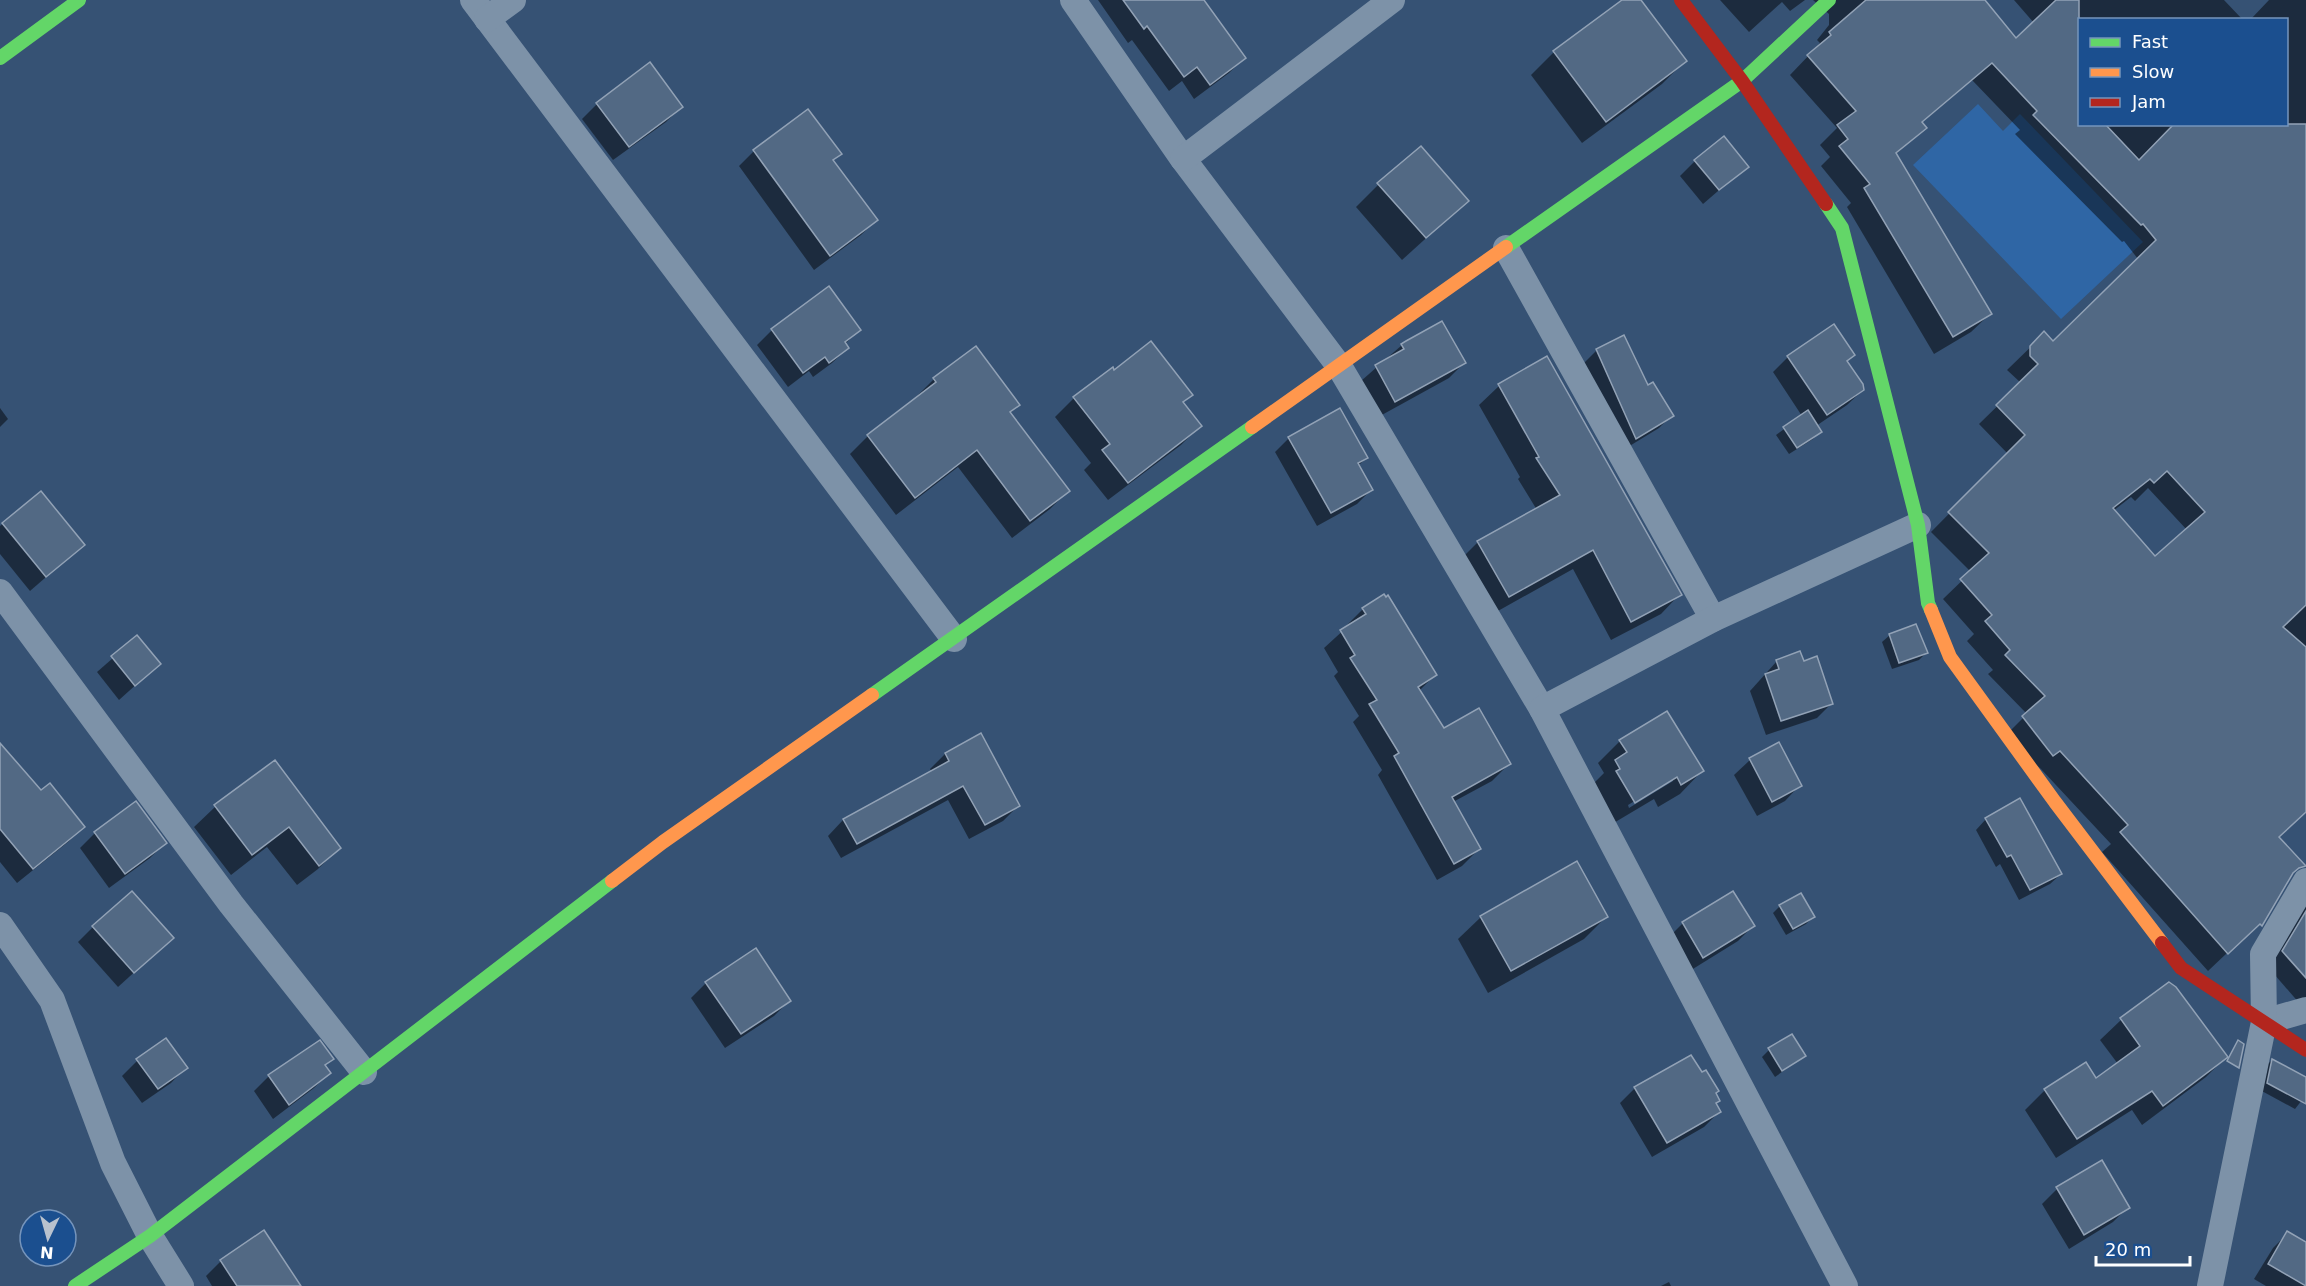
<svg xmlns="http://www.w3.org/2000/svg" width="2306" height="1286" font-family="'DejaVu Sans',sans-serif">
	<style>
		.green { fill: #2f66a5 }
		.shadow { fill: #0007; fill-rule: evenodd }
		.building { fill: #526984; stroke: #92a2b6; stroke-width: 1.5; fill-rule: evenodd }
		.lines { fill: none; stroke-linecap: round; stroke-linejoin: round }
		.street { stroke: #7d92a8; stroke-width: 26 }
		.fast { stroke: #63d668; stroke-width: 14 }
		.slow { stroke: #ff974d; stroke-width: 14 }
		.jam { stroke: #b3261e; stroke-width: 14 }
	</style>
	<rect width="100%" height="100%" fill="#365274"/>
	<path class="green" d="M 1978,104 L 2003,131 L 2020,114 L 2143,242 L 2061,319 L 1913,165 Z"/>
	<g class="shadow">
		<path d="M 1098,0 L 1202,0 L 1244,58 L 1229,73 L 1194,99 L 1182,81 L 1169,91 L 1132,40 L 1128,43 Z"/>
		<path d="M 1624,0 L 1639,0 L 1685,61 L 1662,84 L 1582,143 L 1531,75 L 1554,52 Z"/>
		<path d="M 1720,0 L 1805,0 L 1790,11 L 1782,2 L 1749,32 Z"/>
		<path d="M 1813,0 L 1981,0 L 2016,41 L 2034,23 L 2014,0 L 2224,0 L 2243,20 L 2080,20 L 2080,124 L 2286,124 L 2286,20 L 2250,20 L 2269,0 L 2306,0 L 2306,811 L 2277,838 L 2245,936 L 2208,971 L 2102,852 L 2111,844 L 2041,769 L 2005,736 L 2027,714 L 1988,674 L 1993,670 L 1967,641 L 1974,634 L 1943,599 L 1971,572 L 1931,532 L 2008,454 L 1979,424 L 2021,383 L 2007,370 L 2044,334 L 2053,343 L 2138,259 L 2124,241 L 2122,242 L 2015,134 L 2020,130 L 1972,80 L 1921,123 L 1925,128 L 1895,155 L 1990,314 L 1971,332 L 1934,354 L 1847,207 L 1851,203 L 1821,166 L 1830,157 L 1820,145 L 1837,128 L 1790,75 L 1812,52 L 1820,43 L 1817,40 L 1829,25 L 1829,14 ZM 2148,488 L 2187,530 L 2155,558 L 2113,511 L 2131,497 L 2135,501 Z"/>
		<path d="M 597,104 L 681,107 L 666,122 L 613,160 L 582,119 Z"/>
		<path d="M 754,151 L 840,153 L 832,161 L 876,220 L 861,235 L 814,270 L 739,166 Z"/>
		<path d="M 1695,161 L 1747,166 L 1703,204 L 1680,176 Z"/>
		<path d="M 1379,184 L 1467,201 L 1402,260 L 1356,207 Z"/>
		<path d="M 772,330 L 859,330 L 845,344 L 848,348 L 832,363 L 813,377 L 809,371 L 788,387 L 757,345 Z"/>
		<path d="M 1402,345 L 1464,363 L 1449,378 L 1380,416 L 1361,381 Z"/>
		<path d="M 1597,350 L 1647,388 L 1672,415 L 1659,428 L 1623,450 L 1584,363 Z"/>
		<path d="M 1788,357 L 1846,362 L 1863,390 L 1847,405 L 1816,426 L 1820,431 L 1813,439 L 1789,454 L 1776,435 L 1802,416 L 1773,372 Z"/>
		<path d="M 1546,358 L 1680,594 L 1661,614 L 1611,640 L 1573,569 L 1489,616 L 1458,562 L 1478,542 L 1537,510 L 1518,479 L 1520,477 L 1479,405 L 1499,386 Z"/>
		<path d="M 1114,372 L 1191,394 L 1182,403 L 1200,426 L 1181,445 L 1108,500 L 1084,470 L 1091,463 L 1055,417 L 1074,398 Z"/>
		<path d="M 934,379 L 1018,405 L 1009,414 L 1068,491 L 1050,509 L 1012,538 L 958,467 L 896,515 L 850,454 L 868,436 L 917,399 L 916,397 Z"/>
		<path d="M 0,408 L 8,419 L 0,427 Z"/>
		<path d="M 1289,438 L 1366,458 L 1358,466 L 1371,490 L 1357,504 L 1317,526 L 1275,452 Z"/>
		<path d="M 41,493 L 83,545 L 30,591 L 0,554 L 0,526 Z"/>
		<path d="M 1363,609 L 1435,675 L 1419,691 L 1443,730 L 1509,764 L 1492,781 L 1453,802 L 1479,849 L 1462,866 L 1437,880 L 1378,775 L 1382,770 L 1353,722 L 1359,716 L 1334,676 L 1338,672 L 1324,648 L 1347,627 L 1346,626 Z"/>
		<path d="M 1890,635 L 1926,653 L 1919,660 L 1892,669 L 1882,642 Z"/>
		<path d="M 137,637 L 159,664 L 119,700 L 97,672 Z"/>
		<path d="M 1777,661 L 1803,663 L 1832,703 L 1817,718 L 1766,735 L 1750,691 Z"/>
		<path d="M 980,735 L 1018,806 L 1003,821 L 969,839 L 948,800 L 841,858 L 828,836 L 843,820 L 932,772 L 930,769 L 945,754 Z"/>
		<path d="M 1620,741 L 1702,771 L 1680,794 L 1658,807 L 1654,799 L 1612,824 L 1593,784 L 1604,773 L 1598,763 ZM 1673,778 L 1673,781 L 1629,808 L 1628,805 Z"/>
		<path d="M 1778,744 L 1800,785 L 1785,801 L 1757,816 L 1734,775 L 1750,760 Z"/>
		<path d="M 0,746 L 41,792 L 83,827 L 68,842 L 17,883 L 0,862 Z"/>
		<path d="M 274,762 L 339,848 L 318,869 L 297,885 L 267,847 L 231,875 L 194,827 L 215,807 Z"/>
		<path d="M 1986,819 L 2061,874 L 2050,884 L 2019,900 L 2000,864 L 1996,867 L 1976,830 Z"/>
		<path d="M 95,833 L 165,843 L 150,858 L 109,888 L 80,848 Z"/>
		<path d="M 2306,899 L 2306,1011 L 2268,967 Z"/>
		<path d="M 1780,906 L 1813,917 L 1806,924 L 1786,935 L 1773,913 Z"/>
		<path d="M 1481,917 L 1606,917 L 1584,939 L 1488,993 L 1458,939 Z"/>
		<path d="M 1683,923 L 1753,926 L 1738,941 L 1688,972 L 1668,938 Z"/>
		<path d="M 93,927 L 172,938 L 118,987 L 78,942 Z"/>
		<path d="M 706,983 L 789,1001 L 774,1016 L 725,1048 L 691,998 Z"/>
		<path d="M 2169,984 L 2226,1057 L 2206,1077 L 2142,1125 L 2132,1110 L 2056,1158 L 2025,1110 L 2045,1090 L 2095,1080 L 2118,1064 L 2100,1040 L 2121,1020 Z"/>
		<path d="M 1769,1050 L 1804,1056 L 1775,1077 L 1762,1057 Z"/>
		<path d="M 332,1058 L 324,1066 L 329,1073 L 314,1088 L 273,1119 L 254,1091 L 269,1076 Z"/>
		<path d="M 2272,1060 L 2306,1078 L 2306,1095 L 2295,1109 L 2260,1090 L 2265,1067 Z"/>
		<path d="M 137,1061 L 186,1067 L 171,1083 L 142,1103 L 122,1076 Z"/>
		<path d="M 1635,1088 L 1714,1094 L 1715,1104 L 1719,1112 L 1704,1127 L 1652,1157 L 1620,1103 Z"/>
		<path d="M 2057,1189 L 2128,1207 L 2113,1222 L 2069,1249 L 2042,1204 Z"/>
		<path d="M 264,1232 L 295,1286 L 212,1286 L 206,1276 L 221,1261 Z"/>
		<path d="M 2288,1233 L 2306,1243 L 2306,1286 L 2266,1286 L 2254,1279 L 2273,1248 Z"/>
		<path d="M 1669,1282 L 1671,1286 L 1661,1286 Z"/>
	</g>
	<g class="building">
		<path d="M 1123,0 L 1204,0 L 1246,58 L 1210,85 L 1197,67 L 1184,77 L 1147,26 L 1144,29 Z"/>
		<path d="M 1622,0 L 1641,0 L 1687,61 L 1606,122 L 1553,51 Z"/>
		<path d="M 1866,0 L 1985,0 L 2016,38 L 2056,0 L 2079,0 L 2079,124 L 2105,124 L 2139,160 L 2174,124 L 2306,124 L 2306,605 L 2283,627 L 2306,647 L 2306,812 L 2279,837 L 2306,866 L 2299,868 L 2293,873 L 2262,926 L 2260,924 L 2228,954 L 2120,832 L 2128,825 L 2060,751 L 2053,756 L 2022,716 L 2045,696 L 2005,655 L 2010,650 L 1985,621 L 1992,615 L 1960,579 L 1989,553 L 1948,512 L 2025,435 L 1996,405 L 2038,364 L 2030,356 L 2030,346 L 2044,331 L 2053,341 L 2156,240 L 2143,224 L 2141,225 L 2033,115 L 2037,111 L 1992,63 L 1922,122 L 1927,128 L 1896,153 L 1992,314 L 1953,337 L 1864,188 L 1870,184 L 1839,146 L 1848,139 L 1837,125 L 1856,111 L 1807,55 L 1831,35 L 1829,32 ZM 2167,471 L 2205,512 L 2155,556 L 2113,508 L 2150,479 L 2154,483 Z"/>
		<path d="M 650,62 L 683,107 L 629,147 L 596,103 Z"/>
		<path d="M 808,109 L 842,154 L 833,160 L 878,220 L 830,256 L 753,150 Z"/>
		<path d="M 1724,136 L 1749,167 L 1719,190 L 1694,160 Z"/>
		<path d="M 1421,146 L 1469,201 L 1426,238 L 1377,183 Z"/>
		<path d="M 829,286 L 861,330 L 845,342 L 849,348 L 829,363 L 825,357 L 803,373 L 771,329 Z"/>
		<path d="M 1442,321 L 1466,363 L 1395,402 L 1375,365 L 1404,349 L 1401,344 L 1406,341 Z"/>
		<path d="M 1834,324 L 1855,355 L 1847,361 L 1863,384 L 1864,390 L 1827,415 L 1787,356 Z"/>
		<path d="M 1624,335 L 1648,385 L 1653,382 L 1674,416 L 1636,439 L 1596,349 Z"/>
		<path d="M 1151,341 L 1193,395 L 1183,402 L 1202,426 L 1128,483 L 1102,450 L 1110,444 L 1073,397 L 1113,367 L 1114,370 Z"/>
		<path d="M 976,346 L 1020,405 L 1010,412 L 1070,491 L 1030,521 L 977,450 L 915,498 L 867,435 L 936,382 L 933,378 Z"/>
		<path d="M 1547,356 L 1682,595 L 1631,622 L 1593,550 L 1509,597 L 1477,541 L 1560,495 L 1536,458 L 1539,457 L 1498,384 Z"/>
		<path d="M 1340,408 L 1368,458 L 1358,463 L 1373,490 L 1331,513 L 1288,437 Z"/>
		<path d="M 1808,410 L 1822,432 L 1797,448 L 1783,427 Z"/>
		<path d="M 41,491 L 85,545 L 46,577 L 2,523 Z"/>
		<path d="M 1384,594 L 1386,597 L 1388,595 L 1437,675 L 1418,687 L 1444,728 L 1479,708 L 1511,764 L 1452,797 L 1481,849 L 1454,864 L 1394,756 L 1399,753 L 1369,704 L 1377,700 L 1350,658 L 1355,655 L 1340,630 L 1366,614 L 1362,608 Z"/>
		<path d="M 1916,624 L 1928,653 L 1899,663 L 1889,634 Z"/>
		<path d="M 137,635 L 161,664 L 135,686 L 111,656 Z"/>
		<path d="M 1800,651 L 1804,661 L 1817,656 L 1833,704 L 1781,721 L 1765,674 L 1779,669 L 1776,660 Z"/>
		<path d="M 1667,711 L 1704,771 L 1681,785 L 1677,777 L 1635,803 L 1616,771 L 1620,769 L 1615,760 L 1627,752 L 1619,740 Z"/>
		<path d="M 981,733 L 1020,806 L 985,825 L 963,786 L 857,844 L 843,819 L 949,761 L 945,753 Z"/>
		<path d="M 1779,742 L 1802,786 L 1772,802 L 1749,758 Z"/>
		<path d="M 0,743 L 41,790 L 50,783 L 85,827 L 33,869 L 0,829 Z"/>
		<path d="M 275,760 L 341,848 L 319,866 L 289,827 L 252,855 L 214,805 Z"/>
		<path d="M 2020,798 L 2062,874 L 2030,890 L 2011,855 L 2007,857 L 1985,818 Z"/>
		<path d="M 136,801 L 167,843 L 125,874 L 94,832 Z"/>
		<path d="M 1577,861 L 1608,917 L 1511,971 L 1480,916 Z"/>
		<path d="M 132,891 L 174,938 L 134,973 L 92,926 Z"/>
		<path d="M 1733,891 L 1755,926 L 1703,958 L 1682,922 Z"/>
		<path d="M 1801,893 L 1815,917 L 1793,929 L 1779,905 Z"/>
		<path d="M 2306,911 L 2306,978 L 2282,951 Z"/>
		<path d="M 756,948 L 791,1001 L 741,1034 L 705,982 Z"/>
		<path d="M 2169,982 L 2176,987 L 2228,1057 L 2163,1106 L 2152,1091 L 2077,1139 L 2044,1089 L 2086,1062 L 2096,1078 L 2140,1046 L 2120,1018 Z"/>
		<path d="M 1792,1034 L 1806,1056 L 1782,1071 L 1768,1048 Z"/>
		<path d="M 166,1038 L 188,1068 L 158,1089 L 136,1059 Z"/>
		<path d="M 320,1040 L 334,1059 L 325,1065 L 331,1073 L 289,1105 L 268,1075 Z"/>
		<path d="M 2238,1040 L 2244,1044 L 2239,1068 L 2227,1061 Z"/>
		<path d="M 1691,1055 L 1702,1072 L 1706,1070 L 1719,1091 L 1716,1093 L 1720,1101 L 1716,1103 L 1721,1112 L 1667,1143 L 1634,1087 Z"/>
		<path d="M 2272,1059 L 2306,1077 L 2306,1104 L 2267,1083 Z"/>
		<path d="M 2102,1160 L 2130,1208 L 2084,1235 L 2056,1187 Z"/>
		<path d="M 264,1230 L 301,1286 L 237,1286 L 220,1260 Z"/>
		<path d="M 2287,1231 L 2306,1242 L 2306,1286 L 2268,1264 Z"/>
	</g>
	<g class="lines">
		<g class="street">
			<path d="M 473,0 L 954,639"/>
			<path d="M 1073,0 L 1183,159 L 1339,366 L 1542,709"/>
			<path d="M 487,19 L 513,0"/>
			<path d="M 1183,159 L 1392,0"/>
			<path d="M 1506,248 L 1713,619"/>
			<path d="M 0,592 L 231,904 L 364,1072"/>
			<path d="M 0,925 L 52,1000 L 113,1163 L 150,1236 L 181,1286"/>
			<path d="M 2264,1022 L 2306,1010"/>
			<path d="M 1845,1286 L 1542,709 L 1713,619 L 1918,525"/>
			<path d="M 2210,1286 L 2264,1022 L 2263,954 L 2306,881"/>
		</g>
		<g class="fast">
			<path d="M 0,58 L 79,0"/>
			<path d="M 1826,204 L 1842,228 L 1918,525 L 1928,603 L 1931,610"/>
			<path d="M 1506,247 L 1742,81 L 1829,0"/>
			<path d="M 872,695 L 1252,427"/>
			<path d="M 75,1286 L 150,1236 L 612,881"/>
		</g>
		<g class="slow">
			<path d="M 1252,427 L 1506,247"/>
			<path d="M 1931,610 L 1950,657 L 2055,802 L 2162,943"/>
			<path d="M 612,881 L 663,842 L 872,695"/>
		</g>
		<g class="jam">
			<path d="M 1681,0 L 1742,81 L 1826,204"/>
			<path d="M 2162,943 L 2181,968 L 2306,1050"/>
		</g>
	</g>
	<rect x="2078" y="18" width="210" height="108" fill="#1b4f8f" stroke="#7695bc" stroke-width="1.5"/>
	<rect x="2090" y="38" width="30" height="9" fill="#63d668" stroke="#7695bc" stroke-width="1.5"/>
	<text x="2132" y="48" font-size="18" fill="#ffffff">Fast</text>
	<rect x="2090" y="68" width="30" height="9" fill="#ff974d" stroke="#7695bc" stroke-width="1.5"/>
	<text x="2132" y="78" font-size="18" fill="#ffffff">Slow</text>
	<rect x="2090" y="98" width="30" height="9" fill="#b3261e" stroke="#7695bc" stroke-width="1.5"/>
	<text x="2132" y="108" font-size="18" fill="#ffffff">Jam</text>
	<g transform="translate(48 1238) rotate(185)"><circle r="28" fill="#1b4f8f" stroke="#7695bc" stroke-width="1.5"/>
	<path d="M0-4.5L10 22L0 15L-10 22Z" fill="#b9c2ce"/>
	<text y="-9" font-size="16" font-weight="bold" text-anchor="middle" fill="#ffffff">N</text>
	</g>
	<path d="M2096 1256v9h94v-9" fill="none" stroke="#ffffff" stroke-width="3"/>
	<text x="2105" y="1256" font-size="18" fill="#ffffff" stroke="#1b4f8f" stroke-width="4.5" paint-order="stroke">20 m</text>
</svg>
